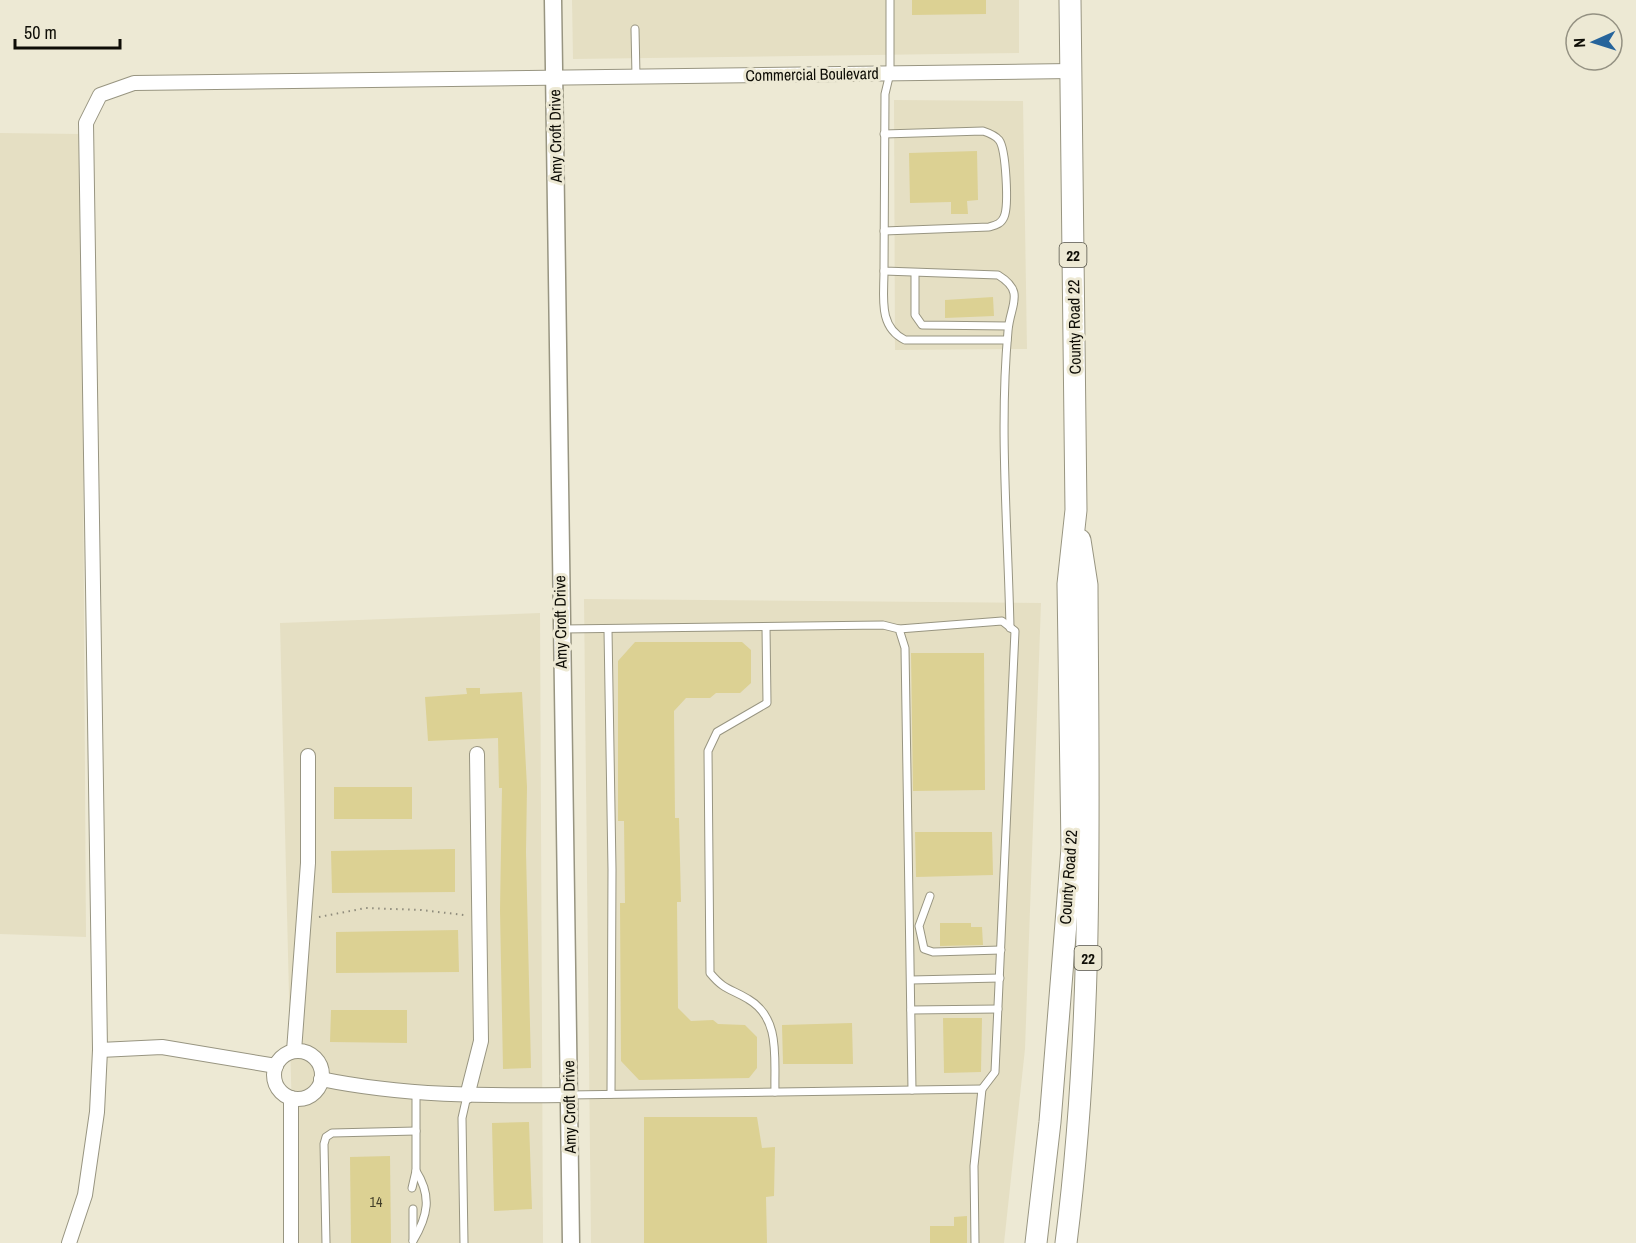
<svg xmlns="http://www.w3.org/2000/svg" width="1636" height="1243" font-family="'Archivo Narrow',sans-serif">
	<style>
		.built { fill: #e5dfc3 }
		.building { fill: #dcd193 }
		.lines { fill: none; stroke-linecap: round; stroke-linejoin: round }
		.service-casing { stroke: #989581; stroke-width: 9 }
		.minor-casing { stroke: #989581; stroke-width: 16 }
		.tertiary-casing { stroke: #989581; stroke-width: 19 }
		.primary-casing { stroke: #989581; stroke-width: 23 }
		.path { stroke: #8e8b7c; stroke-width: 2; stroke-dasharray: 1.5 4.5; stroke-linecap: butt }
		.service { stroke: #fff; stroke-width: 7 }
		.minor { stroke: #fff; stroke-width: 14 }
		.tertiary { stroke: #fff; stroke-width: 16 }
		.primary { stroke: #fff; stroke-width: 21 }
		.labels { text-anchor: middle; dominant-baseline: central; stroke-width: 6; stroke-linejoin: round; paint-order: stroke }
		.number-label { font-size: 14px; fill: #423e29 }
		.shield { fill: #ede9d4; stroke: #514f44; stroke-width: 1.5 }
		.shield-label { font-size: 15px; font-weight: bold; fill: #0e0d06 }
		.street-label { font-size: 16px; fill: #0e0d06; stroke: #ede9d4 }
	</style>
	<rect width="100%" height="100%" fill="#ede9d4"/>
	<g class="built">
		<path d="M 572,0 L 1019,0 L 1019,53 L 573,59 Z"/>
		<path d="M 894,100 L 1023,101 L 1027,349 L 895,350 Z"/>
		<path d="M 0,133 L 81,134 L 86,937 L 0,934 Z"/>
		<path d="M 584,599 L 1041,603 L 1025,1049 L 1004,1243 L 591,1243 Z"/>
		<path d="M 540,613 L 543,1243 L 295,1243 L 280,623 Z"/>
	</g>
	<g class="building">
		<path d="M 912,0 L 986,0 L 986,14 L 912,15 Z"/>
		<path d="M 977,151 L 978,200 L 967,201 L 968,214 L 951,214 L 951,202 L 910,203 L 909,153 Z"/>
		<path d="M 993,297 L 994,316 L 945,318 L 945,300 Z"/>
		<path d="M 635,642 L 742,642 L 751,650 L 751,683 L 740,693 L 716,693 L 710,698 L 686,698 L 674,711 L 675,818 L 679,818 L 681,902 L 677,902 L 678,1008 L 691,1021 L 713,1020 L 718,1024 L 745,1025 L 757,1037 L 757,1068 L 749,1078 L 639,1080 L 621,1061 L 620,903 L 625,903 L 624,821 L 618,821 L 618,661 Z"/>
		<path d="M 911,653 L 984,653 L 985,790 L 913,791 Z"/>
		<path d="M 466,688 L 480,688 L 480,694 L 522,692 L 527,787 L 526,852 L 531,1068 L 503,1069 L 500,910 L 502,788 L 499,788 L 498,738 L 428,741 L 425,697 L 467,694 Z"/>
		<rect x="334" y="787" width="78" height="32"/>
		<path d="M 915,832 L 992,832 L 993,875 L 916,877 Z"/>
		<path d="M 455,849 L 455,892 L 332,893 L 331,851 Z"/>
		<path d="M 940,923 L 971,923 L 971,927 L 982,927 L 983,945 L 940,946 Z"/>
		<path d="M 458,930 L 459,972 L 336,973 L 336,932 Z"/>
		<path d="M 331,1010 L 407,1010 L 407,1043 L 330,1042 Z"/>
		<path d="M 943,1018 L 982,1018 L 981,1072 L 944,1073 Z"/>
		<path d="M 852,1023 L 853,1064 L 783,1064 L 782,1025 Z"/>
		<path d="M 644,1117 L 757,1117 L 762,1148 L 775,1147 L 774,1196 L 766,1197 L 767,1243 L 644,1243 Z"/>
		<path d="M 529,1122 L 532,1209 L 494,1211 L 492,1123 Z"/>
		<path d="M 390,1156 L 391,1243 L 351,1243 L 350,1157 Z"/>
		<path d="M 967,1216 L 967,1243 L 930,1243 L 930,1226 L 954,1226 L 954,1217 Z"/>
	</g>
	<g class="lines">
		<g class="service-casing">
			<g id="service">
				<path d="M 890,0 L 890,73 L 885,94 L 884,271 L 998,275 C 1026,292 1010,305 1008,331 C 999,428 1008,529 1010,628"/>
				<path d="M 635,29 L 636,76"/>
				<path d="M 884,231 L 989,227 C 996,225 1001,224 1004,217 C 1009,206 1006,149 999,140 C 995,135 989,133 983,131 L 884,134"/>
				<path d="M 884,271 C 884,297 878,327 905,340 L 1007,340"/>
				<path d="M 915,273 L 915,315 L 922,325 L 1008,326"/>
				<path d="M 766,627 L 767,703 L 717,732 L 708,751 L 710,973 C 725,991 730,988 748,999 C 781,1018 774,1058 775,1092"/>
				<path d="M 563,629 L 883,625 L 899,629 L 905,648 L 912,1090"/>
				<path d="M 899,629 L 1002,621 L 1015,631 L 995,1072 L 982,1089"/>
				<path d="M 608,630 L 612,869 L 611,1094"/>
				<path d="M 930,896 L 919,926 L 924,949 L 933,952 L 1001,950"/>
				<path d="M 911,980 L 1000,978"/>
				<path d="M 911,1010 L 998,1009"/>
				<path d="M 568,1095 L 982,1089 L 974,1166 L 975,1243"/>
				<path d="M 412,1188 L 416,1171 L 416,1093"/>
				<path d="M 413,1209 L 413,1240"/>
				<path d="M 413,1241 C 428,1216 432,1196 416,1171"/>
				<path d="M 326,1243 L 324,1144 L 326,1137 L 332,1133 L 416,1131"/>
				<path d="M 464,1243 L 462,1118 L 467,1096"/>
			</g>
		</g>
		<g class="minor-casing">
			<g id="minor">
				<path d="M 100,1050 L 162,1047 L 276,1066"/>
				<path d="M 294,1051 L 308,863 L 308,756"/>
				<circle cx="298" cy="1075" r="24"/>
				<path d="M 321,1079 C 403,1096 485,1096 568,1095"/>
				<path d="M 467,1096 L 481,1041 L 477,754"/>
				<path d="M 291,1098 L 291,1243"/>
				<path d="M 69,1243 L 85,1195 L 97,1112 L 100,1050 L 86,123 L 100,95 L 134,83 L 1071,71"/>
			</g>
		</g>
		<g class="tertiary-casing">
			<path id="tertiary" d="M 553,0 L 571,1243"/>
		</g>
		<g class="primary-casing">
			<g id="primary">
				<path d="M 1036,1243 L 1050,1122 L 1072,848 L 1068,584 L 1076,510 L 1070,0"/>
				<path d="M 1066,1243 C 1094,1023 1088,806 1087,585 L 1080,540"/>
			</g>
		</g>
		<path class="path" d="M 319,917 L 366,908 L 421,910 L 464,915"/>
		<use href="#service" class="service"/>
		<use href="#minor" class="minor"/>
		<use href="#tertiary" class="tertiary"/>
		<use href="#primary" class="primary"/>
	</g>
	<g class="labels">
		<g class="number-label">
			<text x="376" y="1202">14</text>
		</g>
		<g class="shield">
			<rect x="1059.5" y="243" width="27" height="24" rx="4.5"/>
			<rect x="1074.5" y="946" width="27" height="24" rx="4.5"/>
		</g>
		<g class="shield-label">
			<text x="1073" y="255">22</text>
			<text x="1088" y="958">22</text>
		</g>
		<g class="street-label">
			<text transform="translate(812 74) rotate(-1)">Commercial Boulevard</text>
			<text transform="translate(555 136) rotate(-91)">Amy Croft Drive</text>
			<text transform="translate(1074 327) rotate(-91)">County Road 22</text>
			<text transform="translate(560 622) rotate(-91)">Amy Croft Drive</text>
			<text transform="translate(1068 877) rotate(-86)">County Road 22</text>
			<text transform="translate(569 1107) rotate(-91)">Amy Croft Drive</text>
		</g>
	</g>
	<g transform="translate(1594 42) rotate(267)"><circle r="28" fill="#ede9d4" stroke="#949182" stroke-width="1.5"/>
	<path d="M0-4.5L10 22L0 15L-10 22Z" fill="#26649b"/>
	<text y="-9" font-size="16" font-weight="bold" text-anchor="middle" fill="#0e0d06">N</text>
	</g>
	<path d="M15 39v9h105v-9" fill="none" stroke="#0e0d06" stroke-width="3"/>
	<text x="24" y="39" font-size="18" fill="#0e0d06" stroke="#ede9d4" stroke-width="4.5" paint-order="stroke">50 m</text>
</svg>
